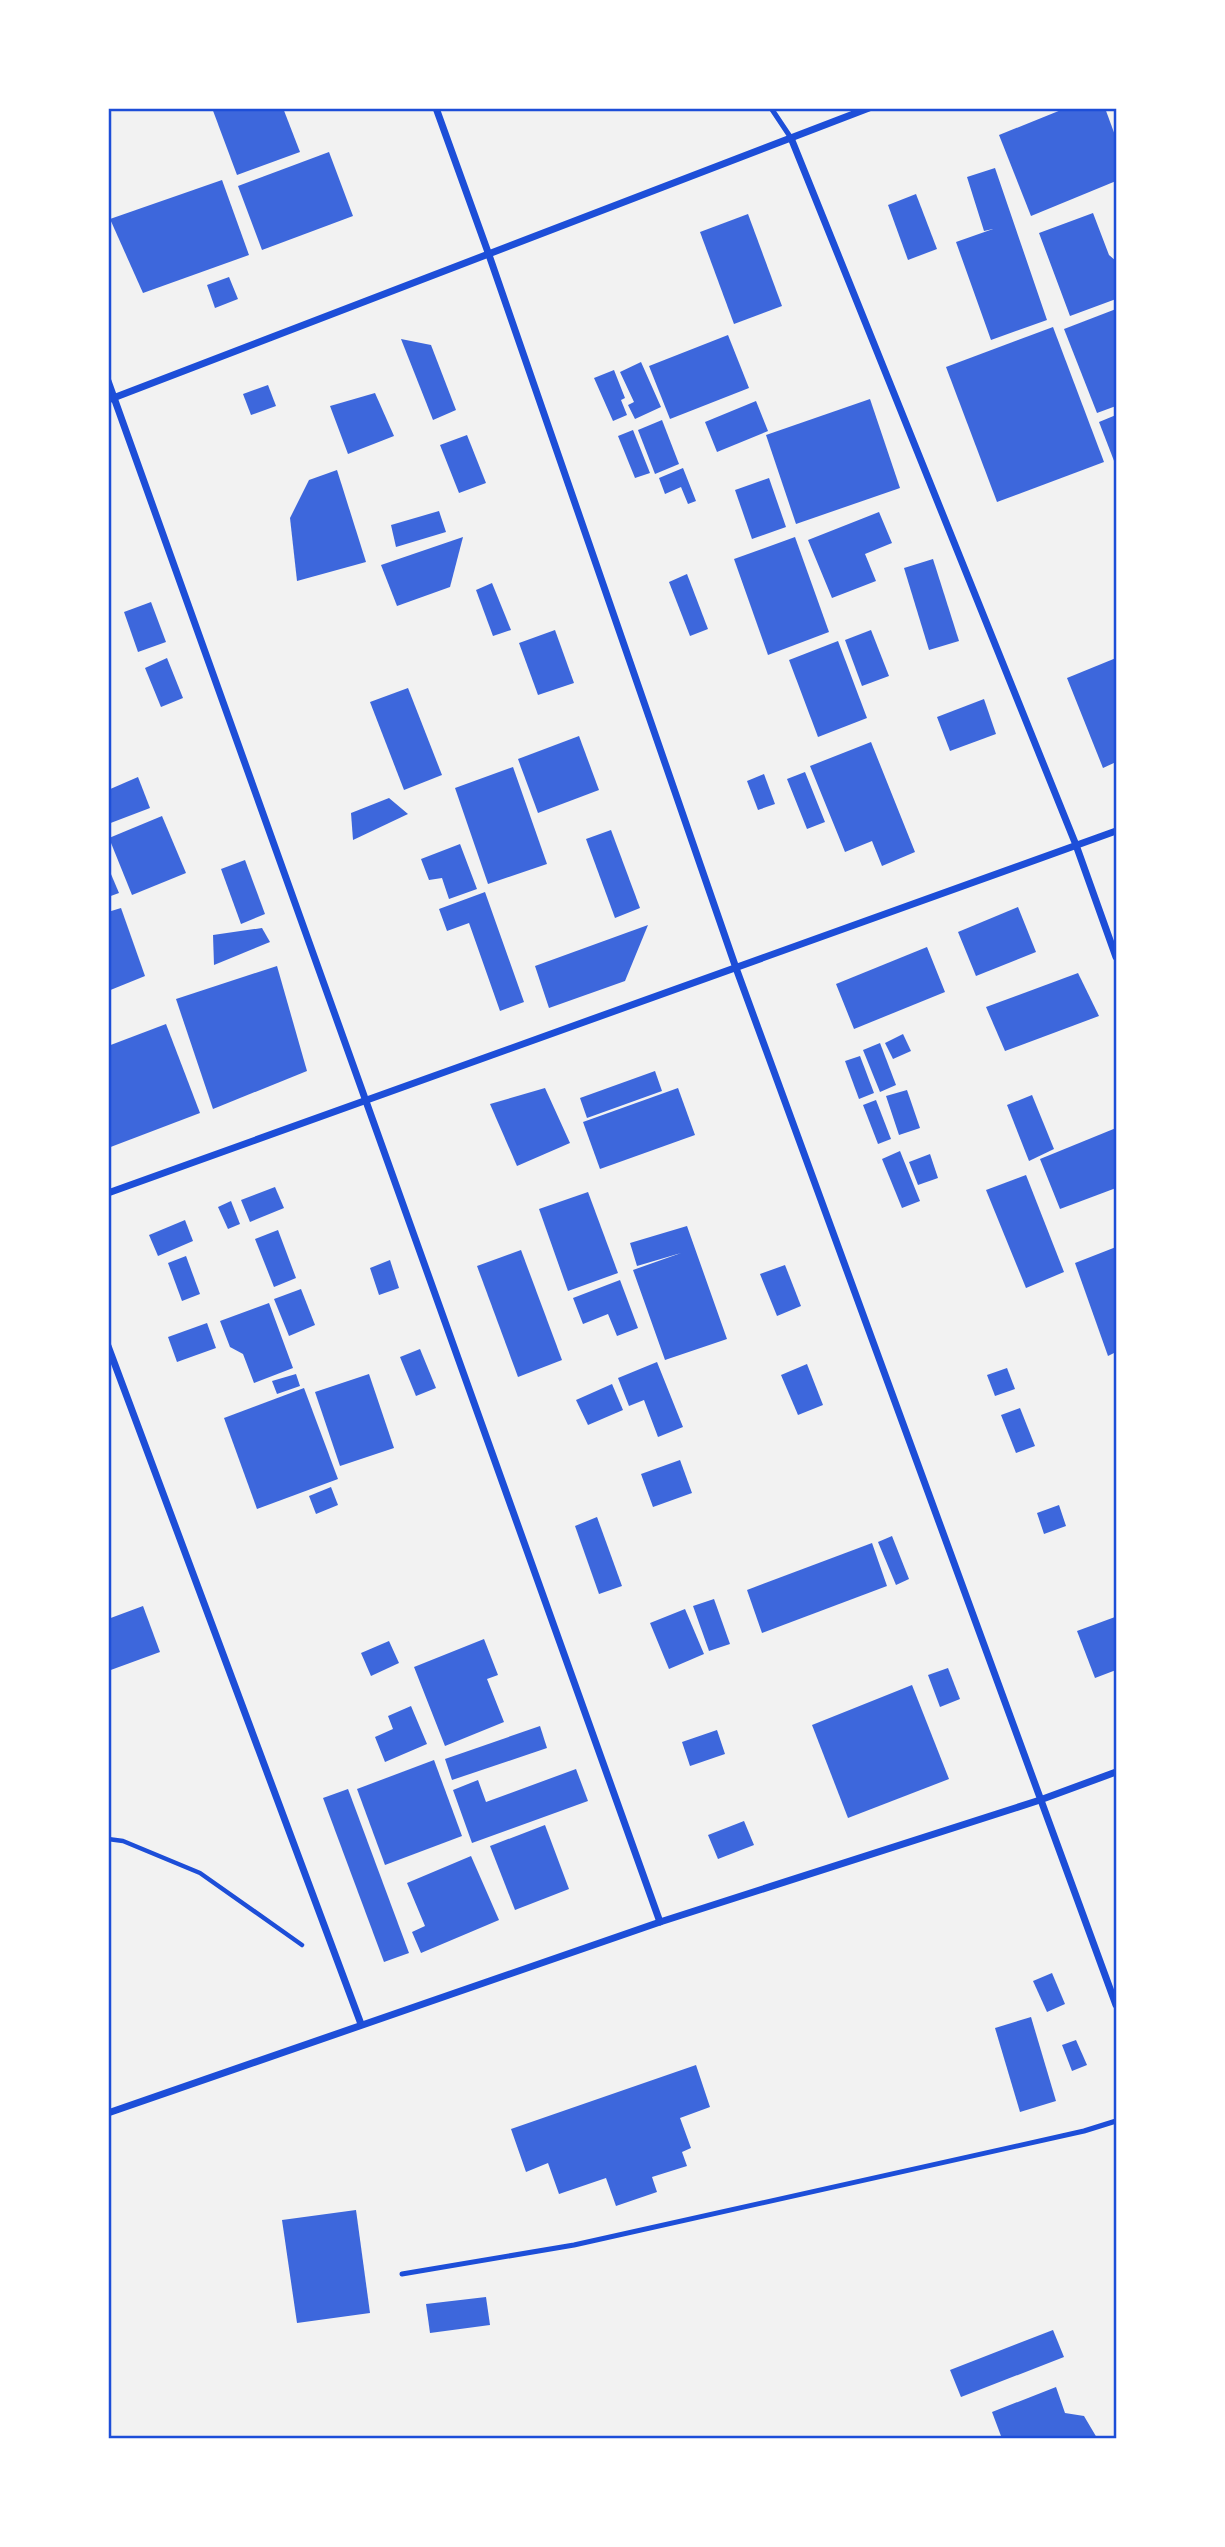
<svg xmlns="http://www.w3.org/2000/svg" width="1225" height="2547" font-family="Cabin,sans-serif">
	<style>
		.building { fill: #3d67dc }
		.lines { fill: none; stroke-linecap: round; stroke-linejoin: round }
		.path { stroke: #1d4ed8; stroke-width: 4.5 }
		.service { stroke: #1d4ed8; stroke-width: 5 }
		.minor { stroke: #1d4ed8; stroke-width: 7 }
		.neatline { fill: none; stroke: #1d4ed8; stroke-width: 2.5 }
	</style>
	<rect width="100%" height="100%" fill="#f2f2f2"/>
	<g class="building">
		<path d="M 212,108 L 283,108 L 300,152 L 237,175 Z"/>
		<path d="M 1066,108 L 1105,108 L 1116,138 L 1116,181 L 1031,216 L 999,135 Z"/>
		<path d="M 329,152 L 353,216 L 262,250 L 238,186 Z"/>
		<path d="M 995,168 L 1047,320 L 991,340 L 956,242 L 993,229 L 984,231 L 967,177 Z"/>
		<path d="M 222,180 L 249,255 L 143,293 L 110,219 Z"/>
		<path d="M 916,194 L 937,249 L 908,260 L 888,205 Z"/>
		<path d="M 1093,213 L 1109,255 L 1116,261 L 1116,299 L 1070,316 L 1039,233 Z"/>
		<path d="M 748,214 L 782,306 L 734,324 L 700,232 Z"/>
		<path d="M 229,277 L 238,299 L 215,308 L 207,285 Z"/>
		<path d="M 1116,309 L 1116,406 L 1097,413 L 1064,329 Z"/>
		<path d="M 1053,327 L 1104,462 L 997,502 L 946,367 Z"/>
		<path d="M 728,335 L 749,388 L 670,419 L 649,366 Z"/>
		<path d="M 401,339 L 431,345 L 456,410 L 433,420 Z"/>
		<path d="M 641,362 L 661,407 L 635,419 L 628,405 L 634,402 L 620,372 Z"/>
		<path d="M 614,370 L 625,398 L 621,400 L 627,415 L 613,421 L 594,378 Z"/>
		<path d="M 268,385 L 276,406 L 251,415 L 243,394 Z"/>
		<path d="M 375,393 L 394,436 L 348,454 L 330,406 Z"/>
		<path d="M 870,399 L 900,488 L 796,524 L 766,435 Z"/>
		<path d="M 756,401 L 768,431 L 717,452 L 705,422 Z"/>
		<path d="M 1116,415 L 1116,466 L 1099,422 Z"/>
		<path d="M 662,420 L 679,464 L 655,474 L 638,430 Z"/>
		<path d="M 633,430 L 650,473 L 635,478 L 618,436 Z"/>
		<path d="M 467,435 L 486,483 L 459,493 L 440,445 Z"/>
		<path d="M 683,468 L 696,501 L 688,504 L 681,487 L 665,494 L 659,478 Z"/>
		<path d="M 337,470 L 366,562 L 297,581 L 290,518 L 309,480 Z"/>
		<path d="M 769,478 L 786,527 L 752,539 L 735,490 Z"/>
		<path d="M 439,511 L 446,532 L 396,547 L 391,525 Z"/>
		<path d="M 879,512 L 892,543 L 865,554 L 876,581 L 832,598 L 808,540 Z"/>
		<path d="M 463,537 L 450,587 L 397,606 L 381,565 Z"/>
		<path d="M 795,537 L 829,632 L 768,655 L 734,559 Z"/>
		<path d="M 933,559 L 959,641 L 929,650 L 904,568 Z"/>
		<path d="M 687,574 L 708,629 L 690,636 L 669,582 Z"/>
		<path d="M 492,583 L 511,630 L 493,636 L 476,590 Z"/>
		<path d="M 151,602 L 166,642 L 138,652 L 124,612 Z"/>
		<path d="M 555,630 L 574,683 L 538,695 L 519,643 Z"/>
		<path d="M 871,630 L 889,676 L 862,686 L 845,640 Z"/>
		<path d="M 838,641 L 867,718 L 818,737 L 789,660 Z"/>
		<path d="M 167,658 L 183,698 L 161,707 L 145,668 Z"/>
		<path d="M 1116,658 L 1116,762 L 1103,768 L 1067,678 Z"/>
		<path d="M 408,688 L 442,775 L 404,790 L 370,702 Z"/>
		<path d="M 984,699 L 996,734 L 950,751 L 937,717 Z"/>
		<path d="M 579,736 L 599,790 L 538,813 L 518,759 Z"/>
		<path d="M 871,742 L 915,852 L 882,866 L 872,841 L 845,852 L 810,766 Z"/>
		<path d="M 513,767 L 547,864 L 488,884 L 455,788 Z"/>
		<path d="M 805,772 L 825,822 L 807,829 L 787,779 Z"/>
		<path d="M 764,774 L 775,804 L 758,810 L 747,781 Z"/>
		<path d="M 138,777 L 150,808 L 108,824 L 108,790 Z"/>
		<path d="M 389,798 L 408,814 L 353,840 L 351,813 Z"/>
		<path d="M 162,816 L 186,873 L 132,895 L 109,838 Z"/>
		<path d="M 611,830 L 640,908 L 615,918 L 586,839 Z"/>
		<path d="M 460,844 L 477,889 L 449,899 L 442,878 L 429,880 L 421,859 Z"/>
		<path d="M 245,860 L 265,914 L 241,924 L 221,869 Z"/>
		<path d="M 108,867 L 119,893 L 108,897 Z"/>
		<path d="M 485,892 L 524,1002 L 500,1011 L 469,923 L 447,931 L 439,909 Z"/>
		<path d="M 1018,907 L 1036,952 L 976,976 L 958,932 Z"/>
		<path d="M 121,908 L 145,976 L 108,991 L 108,912 Z"/>
		<path d="M 648,925 L 625,981 L 549,1008 L 535,966 Z"/>
		<path d="M 262,928 L 270,942 L 214,965 L 213,935 Z"/>
		<path d="M 927,947 L 945,992 L 854,1029 L 836,984 Z"/>
		<path d="M 277,966 L 307,1071 L 213,1109 L 176,999 Z"/>
		<path d="M 1078,973 L 1099,1016 L 1005,1051 L 986,1007 Z"/>
		<path d="M 166,1024 L 200,1113 L 108,1148 L 108,1046 Z"/>
		<path d="M 903,1034 L 911,1051 L 893,1059 L 885,1043 Z"/>
		<path d="M 880,1043 L 896,1085 L 880,1092 L 863,1050 Z"/>
		<path d="M 860,1056 L 874,1093 L 859,1099 L 845,1061 Z"/>
		<path d="M 655,1071 L 662,1091 L 587,1118 L 580,1098 Z"/>
		<path d="M 545,1088 L 570,1143 L 517,1166 L 490,1104 Z"/>
		<path d="M 678,1088 L 695,1135 L 600,1169 L 583,1122 Z"/>
		<path d="M 907,1090 L 920,1128 L 899,1135 L 886,1096 Z"/>
		<path d="M 1032,1095 L 1054,1149 L 1029,1161 L 1007,1105 Z"/>
		<path d="M 876,1100 L 891,1139 L 878,1144 L 863,1105 Z"/>
		<path d="M 1116,1128 L 1116,1188 L 1060,1209 L 1040,1159 Z"/>
		<path d="M 900,1151 L 920,1201 L 902,1208 L 882,1159 Z"/>
		<path d="M 930,1154 L 938,1178 L 918,1185 L 909,1162 Z"/>
		<path d="M 1026,1175 L 1064,1272 L 1026,1288 L 986,1190 Z"/>
		<path d="M 275,1187 L 284,1208 L 250,1222 L 241,1200 Z"/>
		<path d="M 588,1192 L 618,1273 L 568,1291 L 539,1209 Z"/>
		<path d="M 231,1201 L 240,1224 L 228,1229 L 218,1207 Z"/>
		<path d="M 185,1220 L 193,1241 L 158,1256 L 149,1235 Z"/>
		<path d="M 687,1226 L 727,1339 L 665,1360 L 633,1270 L 681,1253 L 637,1266 L 630,1243 Z"/>
		<path d="M 278,1230 L 296,1278 L 274,1287 L 255,1239 Z"/>
		<path d="M 1116,1247 L 1116,1352 L 1108,1356 L 1075,1263 Z"/>
		<path d="M 521,1250 L 562,1360 L 518,1377 L 477,1266 Z"/>
		<path d="M 186,1256 L 200,1294 L 182,1301 L 168,1263 Z"/>
		<path d="M 390,1260 L 399,1288 L 379,1295 L 370,1268 Z"/>
		<path d="M 785,1265 L 801,1306 L 777,1316 L 760,1274 Z"/>
		<path d="M 620,1280 L 638,1328 L 617,1336 L 608,1314 L 583,1324 L 573,1298 Z"/>
		<path d="M 301,1289 L 315,1325 L 289,1336 L 274,1299 Z"/>
		<path d="M 269,1303 L 293,1368 L 254,1383 L 243,1354 L 230,1347 L 220,1321 Z"/>
		<path d="M 207,1323 L 216,1348 L 177,1362 L 168,1337 Z"/>
		<path d="M 420,1349 L 436,1388 L 416,1396 L 400,1357 Z"/>
		<path d="M 657,1362 L 683,1427 L 658,1437 L 644,1400 L 629,1406 L 618,1378 Z"/>
		<path d="M 807,1364 L 823,1405 L 798,1415 L 781,1375 Z"/>
		<path d="M 1007,1368 L 1015,1389 L 995,1396 L 987,1375 Z"/>
		<path d="M 296,1374 L 300,1386 L 277,1394 L 272,1381 Z"/>
		<path d="M 369,1374 L 394,1448 L 340,1466 L 315,1392 Z"/>
		<path d="M 612,1384 L 623,1410 L 588,1425 L 576,1400 Z"/>
		<path d="M 304,1388 L 338,1479 L 257,1509 L 224,1418 Z"/>
		<path d="M 1020,1408 L 1035,1446 L 1016,1453 L 1001,1415 Z"/>
		<path d="M 680,1460 L 692,1493 L 653,1507 L 641,1474 Z"/>
		<path d="M 331,1487 L 338,1505 L 316,1514 L 309,1496 Z"/>
		<path d="M 1059,1505 L 1066,1526 L 1044,1534 L 1037,1513 Z"/>
		<path d="M 597,1517 L 622,1586 L 599,1594 L 575,1526 Z"/>
		<path d="M 892,1536 L 909,1579 L 896,1585 L 878,1542 Z"/>
		<path d="M 872,1543 L 887,1586 L 762,1633 L 747,1590 Z"/>
		<path d="M 714,1599 L 730,1644 L 709,1651 L 693,1606 Z"/>
		<path d="M 143,1606 L 160,1652 L 108,1671 L 108,1619 Z"/>
		<path d="M 685,1609 L 704,1654 L 669,1669 L 650,1623 Z"/>
		<path d="M 1115,1617 L 1116,1670 L 1095,1678 L 1077,1631 Z"/>
		<path d="M 484,1639 L 498,1675 L 487,1679 L 504,1722 L 445,1746 L 414,1667 Z"/>
		<path d="M 389,1641 L 399,1663 L 371,1676 L 361,1653 Z"/>
		<path d="M 948,1668 L 960,1699 L 940,1707 L 928,1675 Z"/>
		<path d="M 912,1685 L 949,1779 L 848,1818 L 812,1725 Z"/>
		<path d="M 411,1706 L 427,1744 L 385,1762 L 375,1737 L 393,1729 L 388,1716 Z"/>
		<path d="M 540,1726 L 547,1748 L 452,1780 L 445,1759 Z"/>
		<path d="M 717,1730 L 725,1754 L 690,1766 L 682,1742 Z"/>
		<path d="M 434,1760 L 462,1836 L 385,1865 L 357,1789 Z"/>
		<path d="M 576,1769 L 588,1801 L 472,1843 L 453,1790 L 478,1780 L 486,1802 Z"/>
		<path d="M 348,1789 L 409,1953 L 384,1962 L 323,1798 Z"/>
		<path d="M 744,1821 L 754,1845 L 718,1859 L 708,1835 Z"/>
		<path d="M 545,1825 L 569,1889 L 515,1910 L 490,1846 Z"/>
		<path d="M 471,1856 L 499,1920 L 421,1953 L 412,1932 L 425,1926 L 407,1883 Z"/>
		<path d="M 1052,1973 L 1065,2004 L 1047,2012 L 1033,1981 Z"/>
		<path d="M 1031,2017 L 1056,2101 L 1020,2112 L 995,2028 Z"/>
		<path d="M 1076,2040 L 1087,2065 L 1072,2071 L 1062,2045 Z"/>
		<path d="M 696,2065 L 710,2107 L 680,2118 L 691,2148 L 682,2152 L 687,2166 L 652,2177 L 657,2192 L 616,2206 L 606,2178 L 559,2194 L 548,2163 L 526,2172 L 511,2129 Z"/>
		<path d="M 356,2210 L 370,2313 L 297,2323 L 282,2220 Z"/>
		<path d="M 486,2297 L 490,2325 L 430,2333 L 426,2304 Z"/>
		<path d="M 1053,2330 L 1064,2357 L 961,2397 L 950,2370 Z"/>
		<path d="M 1056,2387 L 1065,2413 L 1084,2416 L 1097,2438 L 996,2438 L 1001,2436 L 992,2412 Z"/>
	</g>
	<g class="lines">
		<path class="path" d="M 108,1839 L 123,1841 L 200,1873 L 302,1945"/>
		<g class="service">
			<path d="M 771,108 L 791,138"/>
			<path d="M 402,2274 L 574,2245 L 1084,2131 L 1116,2121"/>
		</g>
		<g class="minor">
			<path d="M 436,108 L 489,255 L 736,968 L 1116,2005"/>
			<path d="M 791,138 L 1076,845 L 1116,957"/>
			<path d="M 108,381 L 660,1922"/>
			<path d="M 108,400 L 869,108"/>
			<path d="M 108,1193 L 1116,831"/>
			<path d="M 108,1346 L 361,2024"/>
			<path d="M 108,2113 L 660,1922 L 1040,1800 L 1116,1772"/>
		</g>
	</g>
	<rect width="1225" height="2547" fill="none" stroke="#ffffff" stroke-width="220"/>
	<rect x="110" y="110" width="1005" height="2327" class="neatline"/>
</svg>
